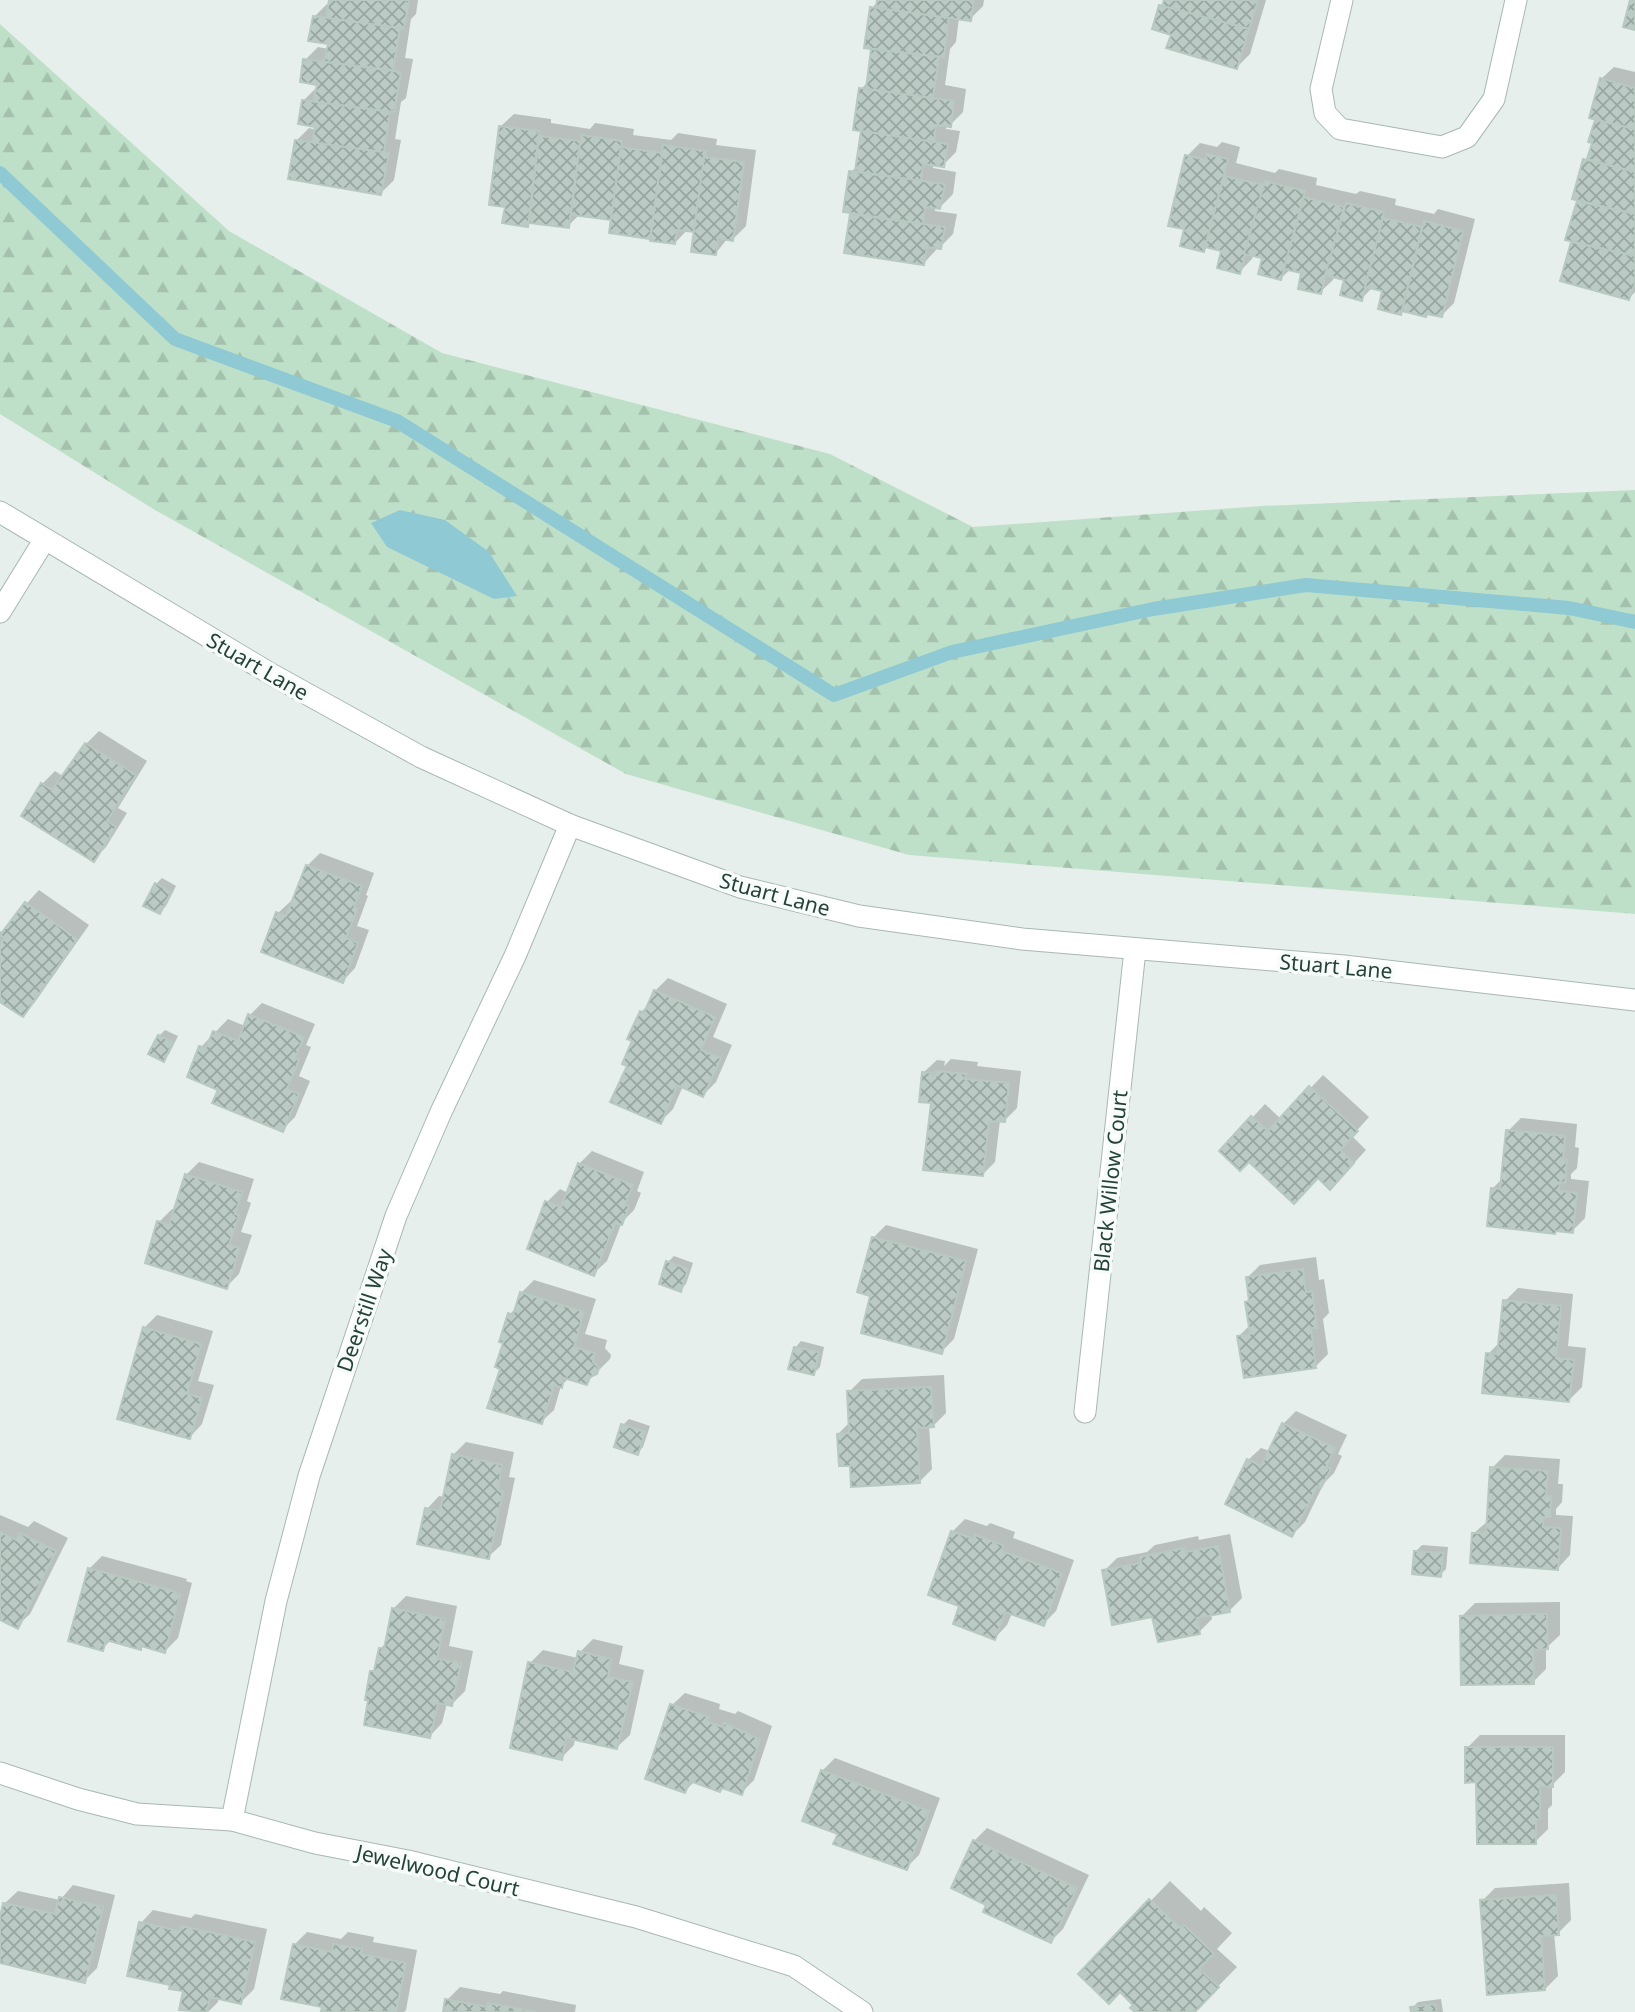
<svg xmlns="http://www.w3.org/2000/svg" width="1635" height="2012" font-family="'Noto Sans',sans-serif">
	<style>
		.forest { fill: url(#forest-firs) }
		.water { fill: #8ec9d4 }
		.shadow { fill: #0003 }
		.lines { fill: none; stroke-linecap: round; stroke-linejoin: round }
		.stream { stroke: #8ec9d4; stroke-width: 14 }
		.building { fill: url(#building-cross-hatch); stroke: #b8c9c2; stroke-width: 2 }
		.minor-casing { stroke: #a8b8b2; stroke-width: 23 }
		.minor { stroke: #fff; stroke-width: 21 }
		.labels { text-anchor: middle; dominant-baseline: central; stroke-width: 7; stroke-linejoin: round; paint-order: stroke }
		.street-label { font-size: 21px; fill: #24423a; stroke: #f7fbf9 }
	</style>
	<defs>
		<pattern id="forest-firs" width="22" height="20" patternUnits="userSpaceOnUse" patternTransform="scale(1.75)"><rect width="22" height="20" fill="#bfe0c8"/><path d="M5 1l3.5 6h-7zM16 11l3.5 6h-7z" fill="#a4c1ad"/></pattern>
		<pattern id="building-cross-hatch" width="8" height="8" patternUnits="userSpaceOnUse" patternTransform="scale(1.75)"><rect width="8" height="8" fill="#bbcac4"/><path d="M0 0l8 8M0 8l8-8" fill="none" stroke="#98a6a0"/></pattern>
	</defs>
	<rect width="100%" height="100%" fill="#e6efeb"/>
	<path class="forest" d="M 0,24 L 229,231 L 442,353 L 830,454 L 973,527 L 1262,506 L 1635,490 L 1635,914 L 909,855 L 626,774 L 155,510 L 0,414 Z"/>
	<path class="water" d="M 400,510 L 445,520 L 489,552 L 517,596 L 494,599 L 387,547 L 371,523 Z"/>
	<g class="shadow">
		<path d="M 331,0 L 418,0 L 416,14 L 411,19 L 405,58 L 413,59 L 406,98 L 401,102 L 395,139 L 401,140 L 394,180 L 381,193 L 296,141 L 309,128 L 317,130 L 303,101 L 316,88 L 318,88 L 319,83 L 305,60 L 318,47 L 329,49 L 330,43 L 314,17 L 327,4 L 330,4 Z"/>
		<path d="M 879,0 L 984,0 L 983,6 L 970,19 L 959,18 L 956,42 L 950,49 L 945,85 L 966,89 L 963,112 L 950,125 L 947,125 L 946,129 L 960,131 L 956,152 L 943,165 L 933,163 L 933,168 L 956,172 L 953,194 L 940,207 L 935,206 L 935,211 L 957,214 L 953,234 L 940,247 L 937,247 L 936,250 L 924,263 L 846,252 L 852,212 L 851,172 L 858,165 L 862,130 L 861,89 L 869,81 L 873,48 L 872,8 Z"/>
		<path d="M 1166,0 L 1266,0 L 1250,54 L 1237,67 L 1161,6 Z"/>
		<path d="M 1614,67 L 1635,72 L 1635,292 L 1629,298 L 1562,280 L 1573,240 L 1567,239 L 1579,199 L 1585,160 L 1590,154 L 1594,142 L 1590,141 L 1597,118 L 1601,79 Z"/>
		<path d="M 514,114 L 551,119 L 551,123 L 590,129 L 595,123 L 634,129 L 633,135 L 671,140 L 678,133 L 717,139 L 716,145 L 756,150 L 746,226 L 733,239 L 728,238 L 715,254 L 696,231 L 688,229 L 675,243 L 611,232 L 613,218 L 580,214 L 568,226 L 531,221 L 528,225 L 507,206 L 501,126 Z"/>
		<path d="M 1222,142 L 1240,147 L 1236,163 L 1275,173 L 1279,169 L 1317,178 L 1316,185 L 1356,194 L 1360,191 L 1396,199 L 1395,205 L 1434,214 L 1438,209 L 1475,219 L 1454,303 L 1442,315 L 1404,309 L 1401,313 L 1384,290 L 1373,287 L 1361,299 L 1346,278 L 1334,275 L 1333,280 L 1320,292 L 1303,272 L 1291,269 L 1281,278 L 1264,257 L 1253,255 L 1252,259 L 1239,272 L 1223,250 L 1208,246 L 1204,250 L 1186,228 L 1187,156 L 1200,143 L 1217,147 Z"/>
		<path d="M 99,731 L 147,761 L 118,808 L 127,813 L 106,847 L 93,860 L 23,815 L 42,784 L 55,771 L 64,777 L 86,744 Z"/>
		<path d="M 320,853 L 374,873 L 366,895 L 368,896 L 357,926 L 369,930 L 355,968 L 343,981 L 278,913 L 291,901 L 294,902 L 307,866 Z"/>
		<path d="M 162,878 L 176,886 L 166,906 L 160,912 L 156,884 Z"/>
		<path d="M 39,890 L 89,925 L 35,1002 L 23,1015 L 0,1000 L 0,931 L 3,933 L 27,903 Z"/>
		<path d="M 668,978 L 727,1004 L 713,1037 L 732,1045 L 716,1082 L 703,1095 L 683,1086 L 673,1109 L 660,1122 L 629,1065 L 641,1012 L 650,1003 L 655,991 Z"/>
		<path d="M 262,1003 L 315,1024 L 306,1045 L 311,1047 L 299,1076 L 310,1081 L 295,1117 L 282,1130 L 220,1089 L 201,1047 L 228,1019 L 245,1026 L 250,1015 Z"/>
		<path d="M 165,1030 L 178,1036 L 169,1054 L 163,1060 L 159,1036 Z"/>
		<path d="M 951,1059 L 978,1062 L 977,1066 L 1021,1071 L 1017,1108 L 1004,1121 L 1000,1120 L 995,1162 L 982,1175 L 933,1102 L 924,1072 L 937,1060 L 945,1061 L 944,1066 Z"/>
		<path d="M 1323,1075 L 1369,1117 L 1352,1136 L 1366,1150 L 1343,1175 L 1318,1177 L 1249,1160 L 1221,1151 L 1265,1104 L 1281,1119 Z"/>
		<path d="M 1521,1118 L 1577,1124 L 1575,1147 L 1579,1148 L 1577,1168 L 1571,1174 L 1571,1179 L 1589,1181 L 1585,1218 L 1572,1231 L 1492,1189 L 1503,1178 L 1508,1131 Z"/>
		<path d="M 592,1151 L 644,1172 L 637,1191 L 641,1193 L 634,1210 L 622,1222 L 607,1261 L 594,1273 L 547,1202 L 560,1189 L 568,1193 L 579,1164 Z"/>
		<path d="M 199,1162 L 254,1179 L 247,1201 L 251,1203 L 241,1232 L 252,1235 L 239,1274 L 226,1287 L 159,1222 L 172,1209 L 175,1210 L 186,1175 Z"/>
		<path d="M 886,1225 L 978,1249 L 954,1339 L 941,1352 L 872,1294 L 873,1238 Z"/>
		<path d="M 674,1256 L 693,1263 L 686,1284 L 680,1290 L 668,1262 Z"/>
		<path d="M 1316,1257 L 1319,1280 L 1324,1279 L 1329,1313 L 1323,1319 L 1328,1354 L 1315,1367 L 1239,1336 L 1250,1325 L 1247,1302 L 1250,1300 L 1247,1278 L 1260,1265 Z"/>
		<path d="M 534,1280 L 596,1299 L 585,1334 L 607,1340 L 605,1348 L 611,1355 L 610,1359 L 586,1383 L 569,1378 L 561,1386 L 554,1410 L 541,1422 L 502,1368 L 510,1314 L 517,1307 L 521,1293 Z"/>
		<path d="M 1518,1288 L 1573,1294 L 1568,1346 L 1586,1348 L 1582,1387 L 1569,1400 L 1488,1354 L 1501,1341 L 1505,1301 Z"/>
		<path d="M 157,1315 L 213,1331 L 198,1381 L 214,1385 L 202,1424 L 190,1437 L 144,1328 Z"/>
		<path d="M 801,1341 L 824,1347 L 820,1367 L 814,1373 L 795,1348 Z"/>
		<path d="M 944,1375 L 946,1413 L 933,1426 L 929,1426 L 932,1469 L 919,1482 L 852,1464 L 838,1434 L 850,1422 L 849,1392 L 862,1379 Z"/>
		<path d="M 1296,1411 L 1347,1435 L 1338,1454 L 1342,1456 L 1334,1473 L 1324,1483 L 1305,1522 L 1292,1535 L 1248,1460 L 1261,1448 L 1270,1451 L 1283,1424 Z"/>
		<path d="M 629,1419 L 650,1426 L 643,1447 L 637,1453 L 623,1425 Z"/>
		<path d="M 466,1442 L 514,1452 L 509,1477 L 515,1478 L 501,1545 L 488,1557 L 427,1509 L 439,1496 L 444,1497 L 453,1455 Z"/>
		<path d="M 1505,1455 L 1560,1459 L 1558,1484 L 1563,1484 L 1562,1502 L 1556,1509 L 1556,1515 L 1573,1516 L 1570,1555 L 1558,1568 L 1474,1533 L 1488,1521 L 1492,1468 Z"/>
		<path d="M 0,1515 L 28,1527 L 34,1521 L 68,1538 L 30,1614 L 17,1626 L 0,1618 Z"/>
		<path d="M 965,1519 L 987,1526 L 990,1523 L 1015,1532 L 1013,1538 L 1074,1560 L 1056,1611 L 1043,1624 L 1012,1613 L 1007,1625 L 995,1638 L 962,1605 L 952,1532 Z"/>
		<path d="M 1230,1534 L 1242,1598 L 1229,1611 L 1211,1614 L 1212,1619 L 1199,1632 L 1153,1615 L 1104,1571 L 1117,1558 L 1147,1552 L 1155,1545 L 1198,1536 L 1199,1540 Z"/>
		<path d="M 1422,1545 L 1448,1547 L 1446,1569 L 1440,1575 L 1416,1551 Z"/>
		<path d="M 102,1556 L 187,1579 L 186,1581 L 192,1583 L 178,1638 L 165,1651 L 143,1645 L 140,1648 L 111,1640 L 102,1649 L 89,1569 Z"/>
		<path d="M 406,1596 L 457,1606 L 449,1646 L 473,1651 L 465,1691 L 452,1704 L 447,1703 L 442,1723 L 430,1736 L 372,1672 L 377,1667 L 380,1649 L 387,1642 L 393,1609 Z"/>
		<path d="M 1560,1602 L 1560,1635 L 1546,1648 L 1546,1669 L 1533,1682 L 1462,1616 L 1475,1603 Z"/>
		<path d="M 593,1639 L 623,1646 L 619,1664 L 644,1670 L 630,1735 L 617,1747 L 575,1738 L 574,1745 L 561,1758 L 530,1663 L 543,1650 L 578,1658 L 580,1652 Z"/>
		<path d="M 685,1693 L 720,1704 L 719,1709 L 735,1714 L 738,1711 L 772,1726 L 754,1780 L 741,1793 L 723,1787 L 695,1781 L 685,1791 L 672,1705 Z"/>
		<path d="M 1480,1735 L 1565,1735 L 1565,1772 L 1552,1785 L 1552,1805 L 1548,1809 L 1548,1829 L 1535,1842 L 1478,1781 L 1467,1748 Z"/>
		<path d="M 835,1758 L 940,1798 L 919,1855 L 906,1868 L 840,1833 L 822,1771 Z"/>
		<path d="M 987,1828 L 1089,1875 L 1063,1929 L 1051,1941 L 989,1904 L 953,1887 L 974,1841 Z"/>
		<path d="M 1170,1881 L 1201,1911 L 1204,1907 L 1232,1933 L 1217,1949 L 1237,1967 L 1193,2012 L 1137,2012 L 1136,2005 L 1120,1990 L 1080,1974 Z"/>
		<path d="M 1569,1883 L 1571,1920 L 1558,1933 L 1554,1933 L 1558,1976 L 1545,1989 L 1482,1901 L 1495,1888 Z"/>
		<path d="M 73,1885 L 115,1895 L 97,1968 L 84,1981 L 0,1962 L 0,1925 L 5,1903 L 18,1891 L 60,1900 Z"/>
		<path d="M 153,1910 L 191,1918 L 195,1914 L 267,1929 L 254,1989 L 241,2002 L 219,1997 L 218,2002 L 208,2012 L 194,2012 L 181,2009 L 185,1990 L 172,1984 L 141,1923 Z"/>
		<path d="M 307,1932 L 341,1939 L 348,1932 L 374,1937 L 373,1942 L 417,1950 L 406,2010 L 404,2012 L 337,2012 L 294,1945 Z"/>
		<path d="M 460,1987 L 500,1994 L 503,1991 L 576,2005 L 575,2012 L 445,2012 L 447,2000 Z"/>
		<path d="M 1441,1999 L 1443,2012 L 1413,2012 L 1412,2008 L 1418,2002 Z"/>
	</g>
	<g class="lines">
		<path class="stream" d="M 0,173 L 175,339 L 397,421 L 834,695 L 952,652 L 1153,609 L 1306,585 L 1569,608 L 1635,622"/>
	</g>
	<g class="building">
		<path d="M 329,0 L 409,0 L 404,29 L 326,18 Z"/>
		<path d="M 877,0 L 974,0 L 971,21 L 876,8 Z"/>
		<path d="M 1164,0 L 1258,0 L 1249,29 L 1162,6 Z"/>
		<path d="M 1630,0 L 1635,0 L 1635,30 L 1623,27 Z"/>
		<path d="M 1159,5 L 1249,29 L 1237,69 L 1166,48 L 1171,35 L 1152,29 Z"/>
		<path d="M 870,7 L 949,18 L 944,57 L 864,48 Z"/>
		<path d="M 313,16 L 400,28 L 393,70 L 324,62 L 328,44 L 308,41 Z"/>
		<path d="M 871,49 L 939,57 L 933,98 L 866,89 Z"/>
		<path d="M 303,59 L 401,72 L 394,112 L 313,102 L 317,85 L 300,82 Z"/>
		<path d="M 1600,78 L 1635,88 L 1635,129 L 1589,118 Z"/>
		<path d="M 859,88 L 954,101 L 951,127 L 936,125 L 934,142 L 853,130 Z"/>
		<path d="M 302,100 L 390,112 L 384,152 L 312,143 L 315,127 L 298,124 Z"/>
		<path d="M 1595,120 L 1635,129 L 1635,172 L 1587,159 L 1592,143 L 1588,142 Z"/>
		<path d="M 499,126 L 539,131 L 528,227 L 502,223 L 505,207 L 489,205 Z"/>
		<path d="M 861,131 L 948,144 L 944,167 L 923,164 L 921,181 L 855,171 Z"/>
		<path d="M 581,135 L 622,141 L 611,220 L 571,215 Z"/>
		<path d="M 539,136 L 580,141 L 569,228 L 529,223 Z"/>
		<path d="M 295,140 L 389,153 L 381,195 L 288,179 Z"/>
		<path d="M 663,145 L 706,151 L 694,232 L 677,230 L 675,244 L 650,241 Z"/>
		<path d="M 621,147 L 662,153 L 650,239 L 609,233 Z"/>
		<path d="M 1207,154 L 1228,159 L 1204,252 L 1180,246 L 1184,229 L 1168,226 L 1185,155 L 1206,160 Z"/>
		<path d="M 704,157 L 744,162 L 733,241 L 718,238 L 716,255 L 691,252 Z"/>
		<path d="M 1583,159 L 1635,172 L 1635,214 L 1572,199 Z"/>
		<path d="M 849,171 L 945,184 L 940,209 L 925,207 L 923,224 L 843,212 Z"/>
		<path d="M 1224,176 L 1264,185 L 1240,274 L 1217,268 L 1221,251 L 1205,247 Z"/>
		<path d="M 1265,181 L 1305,191 L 1281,280 L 1258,274 L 1262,258 L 1244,254 Z"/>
		<path d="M 1304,197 L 1344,207 L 1321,294 L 1298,289 L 1301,273 L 1284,269 Z"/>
		<path d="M 1577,201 L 1635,214 L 1635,256 L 1565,240 Z"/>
		<path d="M 1346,203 L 1384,212 L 1362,301 L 1340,295 L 1344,280 L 1325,275 Z"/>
		<path d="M 850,214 L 945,227 L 941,249 L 927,247 L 924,265 L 844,253 Z"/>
		<path d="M 1383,218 L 1422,227 L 1401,315 L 1378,309 L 1382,291 L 1365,287 Z"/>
		<path d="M 1424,221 L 1463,231 L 1442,317 L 1427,314 L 1426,317 L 1402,311 Z"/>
		<path d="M 1571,242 L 1635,256 L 1635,283 L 1629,300 L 1560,281 Z"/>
		<path d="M 85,743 L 136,775 L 107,821 L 116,827 L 94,862 L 21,816 L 41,783 L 52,790 Z"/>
		<path d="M 306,865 L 362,886 L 354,908 L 357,909 L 346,938 L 358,943 L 343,983 L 261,952 L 276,912 L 286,916 Z"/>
		<path d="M 155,883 L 171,892 L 160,914 L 143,906 Z"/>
		<path d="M 25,902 L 77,939 L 23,1017 L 0,1002 L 0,944 L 5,938 L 0,935 Z"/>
		<path d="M 654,990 L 715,1017 L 701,1050 L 721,1058 L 703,1097 L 677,1085 L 661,1124 L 610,1102 L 627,1066 L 622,1064 L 632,1041 L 627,1039 L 640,1011 L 644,1013 Z"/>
		<path d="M 248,1014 L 304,1037 L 295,1058 L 299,1060 L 287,1089 L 299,1094 L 283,1132 L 212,1103 L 218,1090 L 187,1077 L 199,1046 L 206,1048 L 213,1031 L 238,1041 Z"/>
		<path d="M 158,1035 L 173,1042 L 164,1062 L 148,1054 Z"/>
		<path d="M 936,1071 L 966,1074 L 965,1079 L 1009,1083 L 1005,1122 L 989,1121 L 983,1176 L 923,1170 L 931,1103 L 919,1102 L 922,1072 L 933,1073 L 932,1076 L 936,1076 Z"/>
		<path d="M 1309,1086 L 1358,1131 L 1340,1150 L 1354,1163 L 1330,1190 L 1318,1178 L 1294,1204 L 1249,1162 L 1240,1171 L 1219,1151 L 1251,1116 L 1268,1131 Z"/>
		<path d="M 1506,1130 L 1565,1136 L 1563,1159 L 1567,1160 L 1565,1183 L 1560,1182 L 1559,1191 L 1577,1193 L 1573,1233 L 1556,1231 L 1555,1234 L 1487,1226 L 1491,1188 L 1500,1189 Z"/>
		<path d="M 578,1163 L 633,1185 L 625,1204 L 629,1206 L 622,1225 L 615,1223 L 594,1276 L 527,1249 L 545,1201 L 561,1207 Z"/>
		<path d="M 185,1174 L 242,1192 L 235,1214 L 239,1215 L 229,1245 L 240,1248 L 227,1289 L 145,1263 L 157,1221 L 169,1225 Z"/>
		<path d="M 872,1237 L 966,1261 L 942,1354 L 861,1333 L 870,1296 L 857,1292 Z"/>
		<path d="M 666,1261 L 688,1269 L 681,1292 L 659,1284 Z"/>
		<path d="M 1303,1269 L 1306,1292 L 1312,1291 L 1317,1328 L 1311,1328 L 1316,1368 L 1244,1378 L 1237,1336 L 1250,1334 L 1245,1302 L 1249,1301 L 1246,1277 Z"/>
		<path d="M 520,1292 L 584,1312 L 574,1347 L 595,1353 L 593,1362 L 599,1368 L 597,1374 L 590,1377 L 587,1385 L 564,1378 L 562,1388 L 554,1385 L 542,1424 L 487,1408 L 500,1369 L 495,1367 L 503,1343 L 499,1342 L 508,1313 L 513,1315 Z"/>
		<path d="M 1503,1300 L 1561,1306 L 1556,1358 L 1574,1360 L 1569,1402 L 1482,1393 L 1486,1353 L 1497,1354 Z"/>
		<path d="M 143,1327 L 201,1344 L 187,1394 L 202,1398 L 190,1439 L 117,1419 Z"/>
		<path d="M 794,1347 L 819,1352 L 814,1375 L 788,1369 Z"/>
		<path d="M 931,1387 L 934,1427 L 917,1428 L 920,1483 L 851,1487 L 850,1466 L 839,1466 L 837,1434 L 849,1433 L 847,1391 Z"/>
		<path d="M 1282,1423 L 1335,1448 L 1326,1467 L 1331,1469 L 1321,1488 L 1317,1486 L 1292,1537 L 1225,1504 L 1247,1459 L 1261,1466 Z"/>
		<path d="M 621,1424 L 645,1432 L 638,1455 L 614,1447 Z"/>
		<path d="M 452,1454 L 502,1465 L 498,1490 L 503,1491 L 489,1559 L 417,1544 L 425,1508 L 440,1511 Z"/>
		<path d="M 1490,1467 L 1548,1471 L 1546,1496 L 1551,1496 L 1550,1517 L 1544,1517 L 1543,1527 L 1561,1528 L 1558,1570 L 1470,1563 L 1472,1533 L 1486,1533 Z"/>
		<path d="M 951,1531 L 974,1539 L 975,1535 L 1003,1545 L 1002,1551 L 1062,1573 L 1044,1626 L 1005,1612 L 995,1640 L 953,1624 L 959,1606 L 928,1595 Z"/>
		<path d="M 0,1532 L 16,1540 L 20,1533 L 56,1551 L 18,1629 L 0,1620 Z"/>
		<path d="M 1218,1546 L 1230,1612 L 1197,1618 L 1200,1634 L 1158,1642 L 1152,1617 L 1112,1625 L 1102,1570 L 1141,1563 L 1140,1557 L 1185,1548 L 1186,1552 Z"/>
		<path d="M 1414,1551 L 1443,1553 L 1441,1577 L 1412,1574 Z"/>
		<path d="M 88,1568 L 176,1592 L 175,1594 L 180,1595 L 165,1653 L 141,1646 L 141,1650 L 106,1640 L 103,1651 L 68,1641 Z"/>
		<path d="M 392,1608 L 445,1619 L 437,1659 L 461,1663 L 452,1706 L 438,1703 L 430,1738 L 364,1725 L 368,1700 L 365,1700 L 370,1671 L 374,1671 L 379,1648 L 384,1649 Z"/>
		<path d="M 1547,1614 L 1548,1649 L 1533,1650 L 1534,1684 L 1461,1685 L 1460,1616 Z"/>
		<path d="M 578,1651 L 611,1659 L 608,1677 L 633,1682 L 617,1749 L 566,1738 L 562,1760 L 510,1748 L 528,1662 L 573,1672 Z"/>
		<path d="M 670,1704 L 709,1717 L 707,1722 L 723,1727 L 724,1723 L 760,1739 L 742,1795 L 722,1788 L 720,1792 L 690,1781 L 685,1793 L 645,1779 Z"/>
		<path d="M 1465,1747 L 1553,1747 L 1553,1787 L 1540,1786 L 1540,1819 L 1536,1820 L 1536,1844 L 1477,1844 L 1476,1782 L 1465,1783 Z"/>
		<path d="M 821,1770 L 929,1811 L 907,1870 L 833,1844 L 838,1834 L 802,1821 Z"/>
		<path d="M 973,1840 L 1077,1888 L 1051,1943 L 983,1912 L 986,1905 L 951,1888 Z"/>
		<path d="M 1556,1895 L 1559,1935 L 1541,1936 L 1545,1990 L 1487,1995 L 1480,1900 Z"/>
		<path d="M 59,1897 L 103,1907 L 85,1983 L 0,1963 L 0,1917 L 3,1903 L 55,1914 Z"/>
		<path d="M 1149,1899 L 1180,1928 L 1184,1925 L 1214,1954 L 1199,1969 L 1219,1987 L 1195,2012 L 1135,2012 L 1130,2008 L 1133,2005 L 1120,1992 L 1109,2004 L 1078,1974 Z"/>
		<path d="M 139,1922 L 180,1931 L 181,1926 L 255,1942 L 241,2004 L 210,1997 L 207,2012 L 179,2010 L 183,1991 L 169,1989 L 170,1985 L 127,1976 Z"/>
		<path d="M 293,1944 L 332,1952 L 333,1944 L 362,1949 L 361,1954 L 406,1963 L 396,2012 L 328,2012 L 321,2011 L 322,2007 L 281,1999 Z"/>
		<path d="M 445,1999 L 487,2007 L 488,2003 L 536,2012 L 443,2012 Z"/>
		<path d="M 1435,2004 L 1437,2012 L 1411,2012 L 1410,2007 Z"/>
	</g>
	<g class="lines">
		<g class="minor-casing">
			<g id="minor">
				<path d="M 1342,0 L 1321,89 L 1325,113 L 1340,129 L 1442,147 L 1467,137 L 1494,99 L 1516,0"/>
				<path d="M 0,512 L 271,674 L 421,757 L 570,825 L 740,887 L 859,916 L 1022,939 L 1344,966 L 1635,1000"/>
				<path d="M 0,612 L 45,539"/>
				<path d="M 1085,1412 L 1135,950"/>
				<path d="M 0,1773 L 78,1799 L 137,1814 L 232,1820 L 315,1843 L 408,1861 L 636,1917 L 794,1966 L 862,2012"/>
				<path d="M 232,1820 L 276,1601 L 309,1476 L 396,1216 L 441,1112 L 515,956 L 570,825"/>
			</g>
		</g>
		<use href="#minor" class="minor"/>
	</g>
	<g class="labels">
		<g class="street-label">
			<text transform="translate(258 666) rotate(30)">Stuart Lane</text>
			<text transform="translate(775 894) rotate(15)">Stuart Lane</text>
			<text transform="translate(1336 966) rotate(5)">Stuart Lane</text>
			<text transform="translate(1110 1181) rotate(-84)">Black Willow Court</text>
			<text transform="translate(364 1310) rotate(-71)">Deerstill Way</text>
			<text transform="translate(438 1870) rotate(13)">Jewelwood Court</text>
		</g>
	</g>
</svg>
